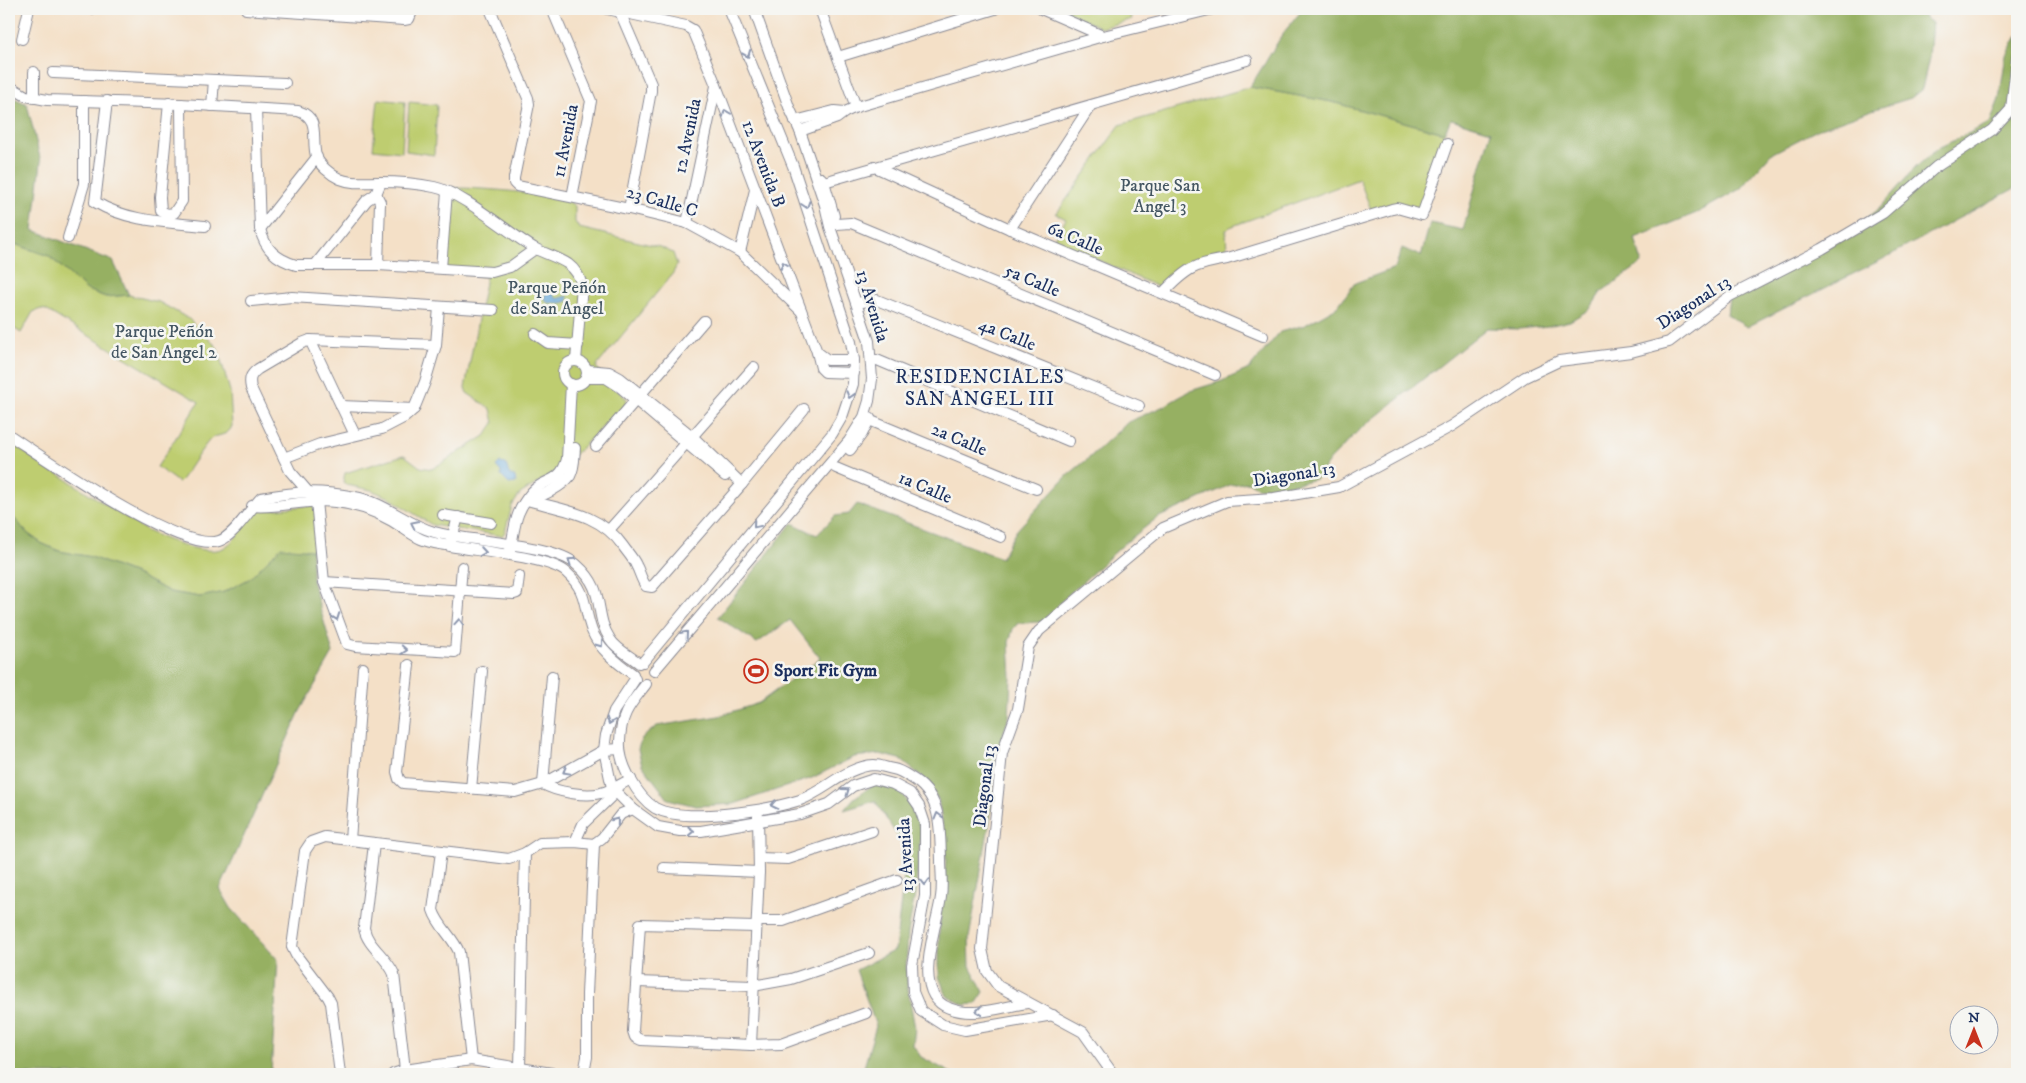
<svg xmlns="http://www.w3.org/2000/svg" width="2026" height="1083" font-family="'IM FELL DW Pica',serif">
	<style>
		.green { fill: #becd70; stroke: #6c7e67 }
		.forest { fill: #96b062; stroke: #587060 }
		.water { fill: #66a8da; stroke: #406c9c }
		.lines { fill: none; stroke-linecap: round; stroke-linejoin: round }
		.minor-casing { stroke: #888892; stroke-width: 12 }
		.minor { stroke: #fff; stroke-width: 10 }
		.oneway { stroke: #8d97ae }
		.labels { text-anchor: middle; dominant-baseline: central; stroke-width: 5; stroke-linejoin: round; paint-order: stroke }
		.street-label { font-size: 18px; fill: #1b2f5e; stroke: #f6f6f2 }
		.park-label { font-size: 18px; fill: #445662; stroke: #f6f6f2 }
		.poi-label { font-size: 18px; font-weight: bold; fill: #1b2f5e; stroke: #f6f6f2; text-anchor: start }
		.neighbourhood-label { font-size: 19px; letter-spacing: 1px; fill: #1b2f5e; stroke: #f6f6f2 }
	</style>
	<rect width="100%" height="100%" fill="#f6f6f2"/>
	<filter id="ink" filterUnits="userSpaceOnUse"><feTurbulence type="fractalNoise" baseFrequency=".02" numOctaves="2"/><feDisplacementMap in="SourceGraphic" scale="10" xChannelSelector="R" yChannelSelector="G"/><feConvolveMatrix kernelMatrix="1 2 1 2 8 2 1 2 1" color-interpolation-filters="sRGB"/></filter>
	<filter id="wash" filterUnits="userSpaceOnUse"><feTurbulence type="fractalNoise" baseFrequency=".0096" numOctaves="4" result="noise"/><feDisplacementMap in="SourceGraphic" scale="20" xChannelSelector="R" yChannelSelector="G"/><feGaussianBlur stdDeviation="1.12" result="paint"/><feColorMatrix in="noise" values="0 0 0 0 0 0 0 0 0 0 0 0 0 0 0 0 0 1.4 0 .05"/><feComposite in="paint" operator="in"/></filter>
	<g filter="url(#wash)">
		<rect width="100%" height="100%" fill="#f4e0c7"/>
		<g class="green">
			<path d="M 1063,9 L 1128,9 L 1132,19 L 1101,28 Z"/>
			<path d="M 1250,87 L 1332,102 L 1444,133 L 1419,210 L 1372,212 L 1359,179 L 1230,227 L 1226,230 L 1227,254 C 1208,257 1193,261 1176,272 C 1169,277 1166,283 1158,287 L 1053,240 L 1066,219 L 1056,214 L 1120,125 Z"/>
			<path d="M 378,99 L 405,102 L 402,152 L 373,149 Z"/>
			<path d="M 409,102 L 437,105 L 434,155 L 406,151 Z"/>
			<path d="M 456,188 C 477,188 563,193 575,206 L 575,222 L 579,228 L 660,247 L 673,253 L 677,265 L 673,273 L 596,367 L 610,384 L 627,399 L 626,404 L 561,468 L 520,494 L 512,506 L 505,532 L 502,536 L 432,525 L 388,497 L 371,490 L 347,485 L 343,482 L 345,473 L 404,455 L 420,467 L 432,469 L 485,436 L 494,423 L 491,409 L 467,393 L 465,388 L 486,277 L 446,270 L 450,189 Z"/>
			<path d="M 9,242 L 49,256 L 87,290 L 106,297 L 129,295 L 159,302 L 189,319 L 217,347 L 230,391 L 232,426 C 228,436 220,434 212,438 C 205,443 186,474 179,483 L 157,467 L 199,402 L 46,310 L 41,309 L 33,312 L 21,333 L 9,325 Z"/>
			<path d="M 9,442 L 147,531 C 164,539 209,558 225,547 C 237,539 247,522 256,511 L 316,505 L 315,547 L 312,550 L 281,548 L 249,579 L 224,592 L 200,597 L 170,592 L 138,575 L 91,557 L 59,551 L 41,543 L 27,533 L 9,512 Z"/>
		</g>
		<g class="forest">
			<path d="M 1303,9 L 1914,9 L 1932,23 L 1929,58 L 1922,89 L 1911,98 L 1875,109 L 1821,128 L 1771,154 L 1740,189 L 1699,212 L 1635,238 L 1642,263 L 1601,292 L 1590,309 L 1570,321 L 1548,326 L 1519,329 L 1487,328 L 1358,431 L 1330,460 L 1316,479 L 1280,487 L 1258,488 L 1248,482 L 1230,485 L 1157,518 L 1124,544 L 1063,600 L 1042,622 L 1018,623 L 1013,629 L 1009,642 L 1011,677 L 1009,717 L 996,755 L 990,820 L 969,938 L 970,966 L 984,992 L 976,1004 L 964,1005 L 947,996 L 939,977 L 939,934 L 946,859 L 942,821 L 938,799 L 922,777 L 900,759 L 880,754 L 854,757 L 812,778 L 734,804 L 696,806 L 668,799 L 642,765 L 638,749 L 642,738 L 657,726 L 719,716 L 759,703 L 820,658 L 790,620 L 757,643 L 718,617 L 792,523 L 817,535 L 835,516 L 849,514 L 857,504 L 1001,558 L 1016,531 L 1068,475 L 1089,458 L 1128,422 L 1164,406 L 1190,391 L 1222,381 L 1249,369 L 1280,332 L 1305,325 L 1337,307 L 1355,283 L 1395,268 L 1402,248 L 1421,256 L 1430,223 L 1463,230 L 1491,131 L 1451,119 L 1444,133 L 1332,102 L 1250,87 L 1284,32 Z"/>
			<path d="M 2017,36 L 2017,187 L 1881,260 L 1747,327 L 1727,315 L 1729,297 L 1850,231 L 1879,209 L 1915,168 L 1938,148 L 1990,123 L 1999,99 L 2006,55 Z"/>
			<path d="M 9,96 L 27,104 L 41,162 L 33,230 L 113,261 L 129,295 L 106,297 L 87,290 L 49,256 L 9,242 Z"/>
			<path d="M 9,512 L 27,533 L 41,543 L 59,551 L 91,557 L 138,575 L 170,592 L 200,597 L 224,592 L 249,579 L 281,547 L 312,550 L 312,580 L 333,653 L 300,711 L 220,889 L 231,908 L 278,960 L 271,1074 L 9,1074 Z"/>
			<path d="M 876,783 L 901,792 L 914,812 L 921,832 L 915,895 L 908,933 L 906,969 L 908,989 L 915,1028 L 913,1045 L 921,1057 L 953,1074 L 862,1074 L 876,1026 L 856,970 L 895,950 L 907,851 L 875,801 L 844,810 L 854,798 Z"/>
		</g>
		<g class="water">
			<path d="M 546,293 L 552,293 L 557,299 L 568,296 L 568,301 L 561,303 L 548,303 L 544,298 Z"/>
			<path d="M 499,463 L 506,464 L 509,474 L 515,477 L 516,483 L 509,484 L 501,476 L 501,472 L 496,466 Z"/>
		</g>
	</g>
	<g filter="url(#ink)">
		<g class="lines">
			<g class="minor-casing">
				<g id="minor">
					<path d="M 88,9 L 91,9"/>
					<path d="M 246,9 L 404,20 L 409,19 L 413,9"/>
					<path d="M 490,9 L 528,98 L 529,104 L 514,178 L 514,183 L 517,186 L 629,209 L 687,223 L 740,252 L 801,311"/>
					<path d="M 552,9 L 591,101 L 572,197"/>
					<path d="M 607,9 L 686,26 L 693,30 L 716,85 L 817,352 L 821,368 L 825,372 L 854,373"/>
					<path d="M 820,9 L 856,107"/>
					<path d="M 1041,9 L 1103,36"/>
					<path d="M 620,12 L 651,84 L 651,91 L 629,209"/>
					<path d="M 22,39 L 29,9"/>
					<path d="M 838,57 L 995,9"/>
					<path d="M 34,72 L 34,98"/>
					<path d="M 53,73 L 285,83"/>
					<path d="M 9,86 L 26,96 L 47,100 L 181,104 L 298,111 C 321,118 311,138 316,156 C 319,165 331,175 340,179 C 352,184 365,182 378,182 C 396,182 416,183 434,187 C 463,193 507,232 534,248 C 545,254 558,257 568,264 C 576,270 579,276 582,285 L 576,361"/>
					<path d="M 107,101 L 95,202 C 128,222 168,222 205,226"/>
					<path d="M 169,103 L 160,197 L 161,211 L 167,214 L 174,213 L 182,201 L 181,104"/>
					<path d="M 212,106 L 214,80"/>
					<path d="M 256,109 L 260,229 C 265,249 276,259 296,265 L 378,265 L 492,272 L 510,267 L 535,249"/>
					<path d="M 795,121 L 834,111 L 845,112"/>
					<path d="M 800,131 L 837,118 L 845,112 L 856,107 L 1103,36 L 1213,9"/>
					<path d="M 875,167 L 1010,229 L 1263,336"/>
					<path d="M 821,178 L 824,182 L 834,216"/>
					<path d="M 824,182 L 1247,60"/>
					<path d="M 376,194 L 380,202 L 378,265"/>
					<path d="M 687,223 L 716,86"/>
					<path d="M 836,224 L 851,223 L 1215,375"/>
					<path d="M 260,229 L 317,157"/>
					<path d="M 1010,229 L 1091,105"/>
					<path d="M 68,238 L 84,184 L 84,101"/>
					<path d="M 740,252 L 755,190"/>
					<path d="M 316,264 L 367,200 L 376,194 L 381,182"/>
					<path d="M 441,268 L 447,192"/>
					<path d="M 1163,293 C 1186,269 1194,264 1227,259 L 1392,209 L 1397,208 L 1422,215 L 1447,144"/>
					<path d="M 251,301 L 292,297 L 493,310"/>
					<path d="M 862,302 L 877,300 L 1139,406"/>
					<path d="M 535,334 L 548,343 L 578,345"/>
					<path d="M 310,340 L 355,435"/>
					<path d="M 436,345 L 310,340 L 302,343 L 258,369 C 250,375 249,379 251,388 L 290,471 L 316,501 L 324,582 L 347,644 L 355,646 L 455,652 L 462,567"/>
					<path d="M 817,352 L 828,360 L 854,360"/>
					<path d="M 877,360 L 1069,441"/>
					<circle cx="575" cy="373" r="12"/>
					<path d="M 587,370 L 609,372 L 620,378 L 693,437 L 742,484"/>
					<path d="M 586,378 L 606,378 L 620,387 L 725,476"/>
					<path d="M 341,406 L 414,409"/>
					<path d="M 869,420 L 1036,489"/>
					<path d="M 9,435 C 46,459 179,553 219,541 C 233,537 250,509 261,498 C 297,491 320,490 355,497 C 384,502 406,524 434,532 C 469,542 553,543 577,565 C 607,591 593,613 610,639 C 616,649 630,656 639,663"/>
					<path d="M 596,446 L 704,321"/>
					<path d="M 850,450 L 862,434 L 870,418"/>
					<path d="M 284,458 L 320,444 L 382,429 L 405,417 L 414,409 L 425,382 L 436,345 L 439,307"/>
					<path d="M 836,468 L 1001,537"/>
					<path d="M 527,500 C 562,510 600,513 623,546 C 627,552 633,558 636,565 C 640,572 641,580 646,586 L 652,587 L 742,484 L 804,409"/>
					<path d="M 528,500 C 541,497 562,487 570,476 C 575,467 574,457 575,448"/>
					<path d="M 252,506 C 279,509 307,498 335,502 C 355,504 375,511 392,521 C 402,527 410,534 421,539 C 430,543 441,544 450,546 C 476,551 551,557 567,573 C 588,592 583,607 592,631 C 599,649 617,663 633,674"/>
					<path d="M 443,515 L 491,523"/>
					<path d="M 609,530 L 754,367"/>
					<path d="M 451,542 L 458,517"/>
					<path d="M 510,550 C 516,524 514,513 532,492 C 545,477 560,485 567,459 L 571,384"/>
					<path d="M 324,582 L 514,594 L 517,593 L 519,576"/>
					<path d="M 643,662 L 832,434 L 842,417 L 853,384 L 854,360 L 851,342 L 793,166 L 729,9"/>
					<path d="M 409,665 L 397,772 L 399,779 L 403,783 L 515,792 L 543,784 L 604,750 L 620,749"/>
					<path d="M 654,671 L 849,441 L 864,417 L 869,401 L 872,379 L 869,341 L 830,227 L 825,205 L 800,131 L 789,107 L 754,9"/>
					<path d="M 635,679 L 614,711 L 606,735 L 604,750 L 612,788 L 633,809 L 658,827 L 680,831 L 701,831 L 800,814 L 829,804 L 853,786 L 874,779 L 893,784 L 910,793 L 919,806 L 925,824 L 925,896 L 912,965 L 913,992 L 921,1011 L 943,1025 L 965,1030 L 1053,1015"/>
					<path d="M 646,684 C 630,705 621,713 620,741 C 619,754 624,768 631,780 C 637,791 644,801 655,808 C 685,824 768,810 800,800 C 825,791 847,766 874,765 C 880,765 887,768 893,769 C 899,770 904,773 910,777 C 942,795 940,827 941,860 C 941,872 943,885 941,897 C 937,927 910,993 949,1008 C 973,1018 1002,1007 1027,1003"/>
					<path d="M 543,784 L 552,676"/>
					<path d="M 543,784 C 556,792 586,797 601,793 C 611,791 621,784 631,779"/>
					<path d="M 471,789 L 482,671"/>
					<path d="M 350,840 L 363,668"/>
					<path d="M 575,842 L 583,824 L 615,793"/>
					<path d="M 374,844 L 364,928 C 367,946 387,957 394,974 L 405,1070"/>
					<path d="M 441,852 L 433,910 C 438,926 453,937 459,952 L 471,1060"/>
					<path d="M 759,858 L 788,859 L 872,831"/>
					<path d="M 664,868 L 759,872"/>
					<path d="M 757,921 L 783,921 L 897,880"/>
					<path d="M 756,927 L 640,924 L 633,1031 L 635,1037 L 641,1040 L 751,1045 L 781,1044 L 866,1013"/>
					<path d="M 637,982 L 753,986 L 791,979 L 869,953"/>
					<path d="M 751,1045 L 759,872 L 758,816"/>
					<path d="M 520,1067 L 525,853"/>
					<path d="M 340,1074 L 331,1003 L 328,997 L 296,955 L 292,947 L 305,851 L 311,842 L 325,837 L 509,859 L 525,853 L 540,843 L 575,842 L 594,844 L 602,838 L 621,814 L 633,809"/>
					<path d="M 393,1074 L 405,1070 L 471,1060 L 558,1074"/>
					<path d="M 578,1074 L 584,1073 L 587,1057 L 587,994 L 594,844"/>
					<path d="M 1113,1074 L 1083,1032 L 998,986 L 987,971 L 982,949 L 1002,753 L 1018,709 L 1028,647 L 1039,631 L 1163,528 L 1227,501 L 1274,498 L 1339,487 L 1452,426 L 1525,377 L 1559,361 L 1631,352 L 1669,342 L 1730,296 L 1822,249 L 1883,213 L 1936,167 L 1992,130 L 2011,109 L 2017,57"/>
				</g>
			</g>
			<use href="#minor" class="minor"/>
		</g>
		<defs><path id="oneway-chevron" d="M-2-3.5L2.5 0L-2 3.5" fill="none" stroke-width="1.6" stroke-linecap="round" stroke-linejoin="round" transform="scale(1.25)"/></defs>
		<g class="oneway">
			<use href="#oneway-chevron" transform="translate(747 54) rotate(68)"/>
			<use href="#oneway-chevron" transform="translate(726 113) rotate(-111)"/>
			<use href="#oneway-chevron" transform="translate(806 205) rotate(72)"/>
			<use href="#oneway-chevron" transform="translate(784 265) rotate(-111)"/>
			<use href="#oneway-chevron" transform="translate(850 395) rotate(107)"/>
			<use href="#oneway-chevron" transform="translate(414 524) rotate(-154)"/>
			<use href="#oneway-chevron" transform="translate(756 525) rotate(130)"/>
			<use href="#oneway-chevron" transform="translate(483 552) rotate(9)"/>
			<use href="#oneway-chevron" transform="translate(571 561) rotate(-146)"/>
			<use href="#oneway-chevron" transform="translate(336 617) rotate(70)"/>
			<use href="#oneway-chevron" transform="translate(459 622) rotate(-86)"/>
			<use href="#oneway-chevron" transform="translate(685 634) rotate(-49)"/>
			<use href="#oneway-chevron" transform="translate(600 644) rotate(54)"/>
			<use href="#oneway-chevron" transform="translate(404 650) rotate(4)"/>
			<use href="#oneway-chevron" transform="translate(610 721) rotate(109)"/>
			<use href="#oneway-chevron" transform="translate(566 771) rotate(151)"/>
			<use href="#oneway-chevron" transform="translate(846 791) rotate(-36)"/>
			<use href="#oneway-chevron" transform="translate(774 805) rotate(168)"/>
			<use href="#oneway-chevron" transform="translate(938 816) rotate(-105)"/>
			<use href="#oneway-chevron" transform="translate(616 821) rotate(-51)"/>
			<use href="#oneway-chevron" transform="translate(691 831) rotate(-2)"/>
			<use href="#oneway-chevron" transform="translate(925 882) rotate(89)"/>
			<use href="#oneway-chevron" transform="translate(979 1011) rotate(172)"/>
		</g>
	</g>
	<defs>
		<g id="stadium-ring" transform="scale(1.25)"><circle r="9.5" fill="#f6f6f2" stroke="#c8321e" stroke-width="1.5"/><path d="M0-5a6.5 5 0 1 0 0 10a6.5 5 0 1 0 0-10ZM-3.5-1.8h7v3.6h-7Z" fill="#c8321e"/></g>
	</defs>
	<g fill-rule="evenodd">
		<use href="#stadium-ring" x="756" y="671"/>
	</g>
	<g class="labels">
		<g class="street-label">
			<text transform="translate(688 136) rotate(-78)">12 Avenida</text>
			<text transform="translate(566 141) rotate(-79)">11 Avenida</text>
			<text transform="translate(763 164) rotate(69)">12 Avenida B</text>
			<text transform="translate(662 202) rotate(16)">23 Calle C</text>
			<text transform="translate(1075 239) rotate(23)">6a Calle</text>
			<text transform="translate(1032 281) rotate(23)">5a Calle</text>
			<text transform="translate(1694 303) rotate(-33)">Diagonal 13</text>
			<text transform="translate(872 306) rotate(73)">13 Avenida</text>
			<text transform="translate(1007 335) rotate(22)">4a Calle</text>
			<text transform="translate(959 440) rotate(23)">2a Calle</text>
			<text transform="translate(1294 475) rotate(-9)">Diagonal 13</text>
			<text transform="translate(925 488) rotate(23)">1a Calle</text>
			<text transform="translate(985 786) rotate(-83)">Diagonal 13</text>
			<text transform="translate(906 855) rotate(-93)">13 Avenida</text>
		</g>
		<g class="park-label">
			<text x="1160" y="186">Parque San<tspan x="1160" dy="21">Angel 3</tspan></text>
			<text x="557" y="288">Parque Peñón<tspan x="557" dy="21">de San Angel</tspan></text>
			<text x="164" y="332">Parque Peñón<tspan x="164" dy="21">de San Angel 2</tspan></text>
		</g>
		<g class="poi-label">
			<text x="774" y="671">Sport Fit Gym</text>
		</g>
		<g class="neighbourhood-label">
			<text x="980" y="377">RESIDENCIALES<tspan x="980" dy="22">SAN ANGEL III</tspan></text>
		</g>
	</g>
	<rect width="2026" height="1083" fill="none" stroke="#f6f6f2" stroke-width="30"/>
	<g transform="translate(1974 1030)"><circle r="24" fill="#f6f6f2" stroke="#9ea6b7"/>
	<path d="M0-4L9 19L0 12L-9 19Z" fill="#c8321e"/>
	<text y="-8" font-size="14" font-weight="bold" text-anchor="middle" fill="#1b2f5e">N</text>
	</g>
</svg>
